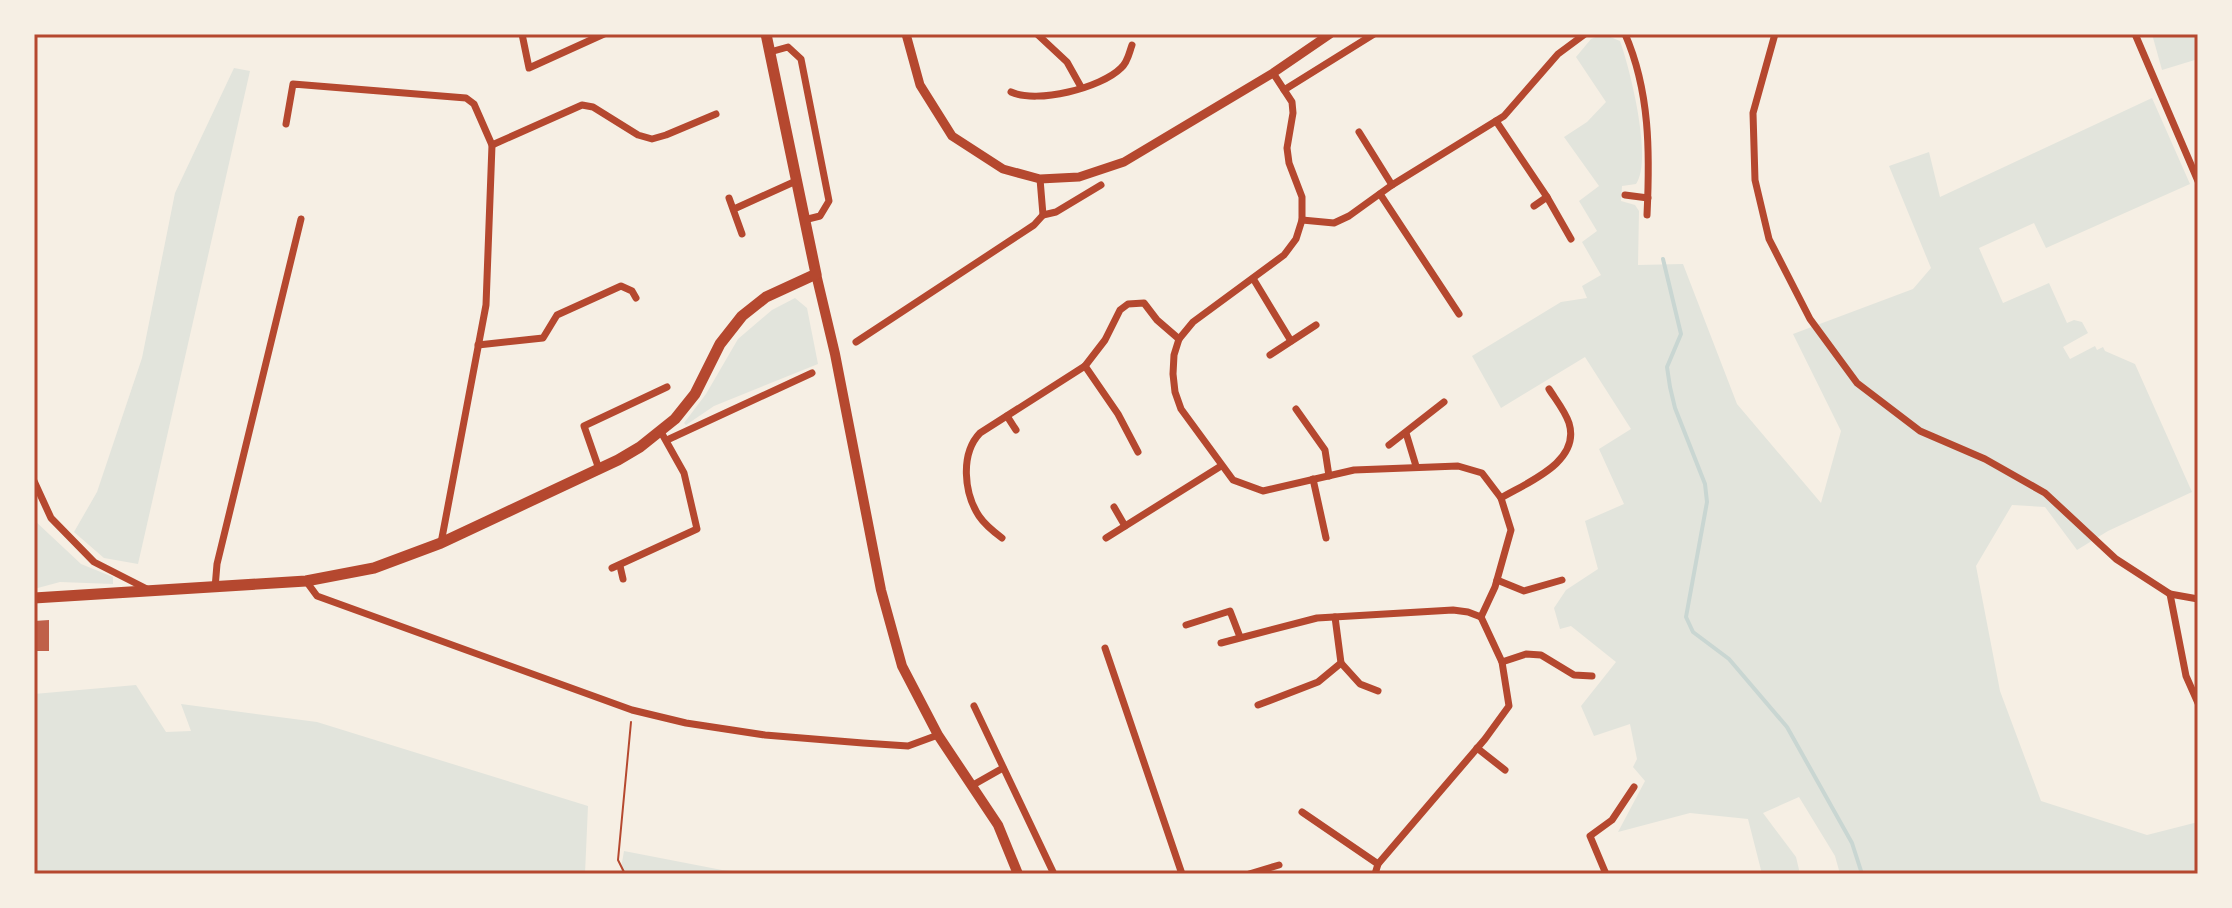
<svg xmlns="http://www.w3.org/2000/svg" width="2232" height="908" font-family="'DejaVu Sans',sans-serif">
	<style>
		.green { fill: #e2e4dc }
		.lines { fill: none; stroke-linecap: round; stroke-linejoin: round }
		.stream { stroke: #c9d6d2; stroke-width: 4 }
		.building { fill: #bf614a }
		.path { stroke: #b5482f; stroke-width: 2 }
		.minor { stroke: #b5482f; stroke-width: 7 }
		.tertiary { stroke: #b5482f; stroke-width: 9 }
		.secondary { stroke: #b5482f; stroke-width: 10 }
		.primary { stroke: #b5482f; stroke-width: 11 }
		.neatline { fill: none; stroke: #b5482f; stroke-width: 3 }
	</style>
	<rect width="100%" height="100%" fill="#f6efe4"/>
	<g class="green">
		<path d="M 1603,34 L 1620,41 C 1630,69 1653,160 1636,184 L 1622,186 L 1621,201 L 1635,205 L 1639,211 L 1638,265 L 1683,264 L 1737,404 L 1821,503 L 1841,431 L 1793,334 L 1913,289 L 1931,268 L 1889,166 L 1929,152 L 1940,197 L 2152,98 L 2190,184 L 2046,248 L 2034,223 L 1979,248 L 2003,303 L 2049,283 L 2067,323 L 2074,320 L 2082,322 L 2088,333 L 2063,347 L 2070,359 L 2095,346 L 2097,350 L 2103,347 L 2105,351 L 2135,364 L 2192,492 L 2108,531 L 2077,550 L 2045,507 L 2012,505 L 1976,566 L 2000,691 L 2041,801 L 2147,835 L 2198,822 L 2198,874 L 1840,874 L 1835,856 L 1799,797 L 1763,813 L 1796,857 L 1800,874 L 1762,874 L 1748,819 L 1690,813 L 1618,832 L 1645,781 L 1633,767 L 1637,759 L 1630,724 L 1594,736 L 1581,706 L 1616,662 L 1571,626 L 1560,629 L 1554,608 L 1566,590 L 1598,569 L 1585,521 L 1624,504 L 1599,449 L 1631,429 L 1585,357 L 1501,408 L 1472,356 L 1561,302 L 1587,298 L 1582,286 L 1601,275 L 1582,242 L 1597,231 L 1579,201 L 1599,186 L 1564,137 L 1587,122 L 1606,102 L 1576,57 L 1591,39 Z"/>
		<path d="M 2152,34 L 2198,34 L 2198,59 L 2162,70 Z"/>
		<path d="M 234,68 L 250,71 L 138,564 L 104,558 L 74,532 L 97,492 L 142,358 L 175,193 Z"/>
		<path d="M 795,298 L 807,308 L 818,364 L 714,406 L 686,425 L 684,423 L 706,394 L 738,339 L 772,310 Z"/>
		<path d="M 34,520 L 81,564 L 113,577 L 113,584 L 60,582 L 34,589 Z"/>
		<path d="M 136,685 L 166,732 L 191,731 L 181,704 L 317,722 L 588,806 L 585,874 L 34,874 L 34,694 Z"/>
		<path d="M 624,851 L 722,870 L 767,874 L 620,874 Z"/>
	</g>
	<g class="lines">
		<path class="stream" d="M 1663,259 L 1681,334 L 1667,367 L 1670,387 L 1675,408 L 1705,484 L 1707,502 L 1686,617 L 1693,632 L 1729,659 L 1787,727 L 1852,843 L 1862,874"/>
	</g>
	<path class="building" d="M 49,620 L 49,651 L 34,651 L 34,621 Z"/>
	<g class="lines">
		<path class="path" d="M 625,874 L 618,860 L 631,722"/>
		<g class="minor">
			<path d="M 522,34 L 529,68 L 604,34"/>
			<path d="M 1037,34 L 1067,62 L 1081,87"/>
			<path d="M 1625,34 C 1650,91 1650,153 1647,215"/>
			<path d="M 1775,34 L 1753,113 L 1755,180 L 1769,239 L 1810,319 L 1857,383 L 1920,431 L 1985,459 L 2045,493 L 2116,559 L 2170,594 L 2198,599"/>
			<path d="M 2135,34 L 2198,181"/>
			<path d="M 770,52 L 788,47 L 801,59 L 829,201 L 820,216 L 804,220"/>
			<path d="M 1273,73 L 1292,102 L 1293,113 L 1287,148 L 1289,163 L 1302,197 L 1302,220 L 1296,239 L 1284,255 L 1193,322 L 1179,339 L 1174,355 L 1173,374 L 1175,392 L 1181,409 L 1233,480 L 1263,491 L 1354,470 L 1458,466 L 1482,473 L 1501,498 L 1511,530 L 1495,587 L 1481,617"/>
			<path d="M 1284,90 L 1374,34"/>
			<path d="M 1011,92 C 1037,104 1101,88 1121,68 C 1128,62 1129,53 1132,45"/>
			<path d="M 1496,121 L 1547,197 L 1571,239"/>
			<path d="M 286,124 L 293,84 L 466,98 L 474,104 L 492,145 L 486,305 L 441,543"/>
			<path d="M 1359,132 L 1392,185"/>
			<path d="M 492,145 L 582,105 L 593,107 L 638,135 L 652,139 L 666,135 L 716,114"/>
			<path d="M 1380,194 L 1459,314"/>
			<path d="M 1625,195 L 1648,198"/>
			<path d="M 729,198 L 742,234"/>
			<path d="M 1534,206 L 1547,197"/>
			<path d="M 734,209 L 796,181"/>
			<path d="M 1043,215 L 1056,212 L 1101,185"/>
			<path d="M 1302,220 L 1334,223 L 1349,216 L 1392,185 L 1504,116 L 1558,54 L 1585,34"/>
			<path d="M 1254,280 L 1291,341"/>
			<path d="M 856,342 L 1034,225 L 1043,215 L 1040,179"/>
			<path d="M 478,345 L 543,338 L 557,315 L 621,286 L 632,291 L 636,298"/>
			<path d="M 1270,355 L 1316,325"/>
			<path d="M 1085,366 L 1118,414 L 1138,452"/>
			<path d="M 1296,409 L 1325,450 L 1329,476"/>
			<path d="M 1007,416 L 1016,430"/>
			<path d="M 1406,433 L 1416,466"/>
			<path d="M 667,440 L 812,373"/>
			<path d="M 1389,445 L 1444,402"/>
			<path d="M 599,469 L 584,426 L 667,387"/>
			<path d="M 1313,479 L 1326,538"/>
			<path d="M 34,481 L 51,518 L 94,562 L 147,589"/>
			<path d="M 1501,498 C 1528,482 1581,462 1569,423 C 1565,411 1556,400 1549,389"/>
			<path d="M 1114,507 L 1125,526"/>
			<path d="M 1002,538 C 994,532 985,525 979,516 C 964,493 960,454 980,433 L 1085,366 L 1105,340 L 1120,310 L 1128,304 L 1144,303 L 1157,320 L 1179,339"/>
			<path d="M 1106,538 L 1221,466"/>
			<path d="M 620,566 L 623,579"/>
			<path d="M 612,568 L 697,529 L 684,473 L 661,432"/>
			<path d="M 1497,580 L 1524,591 L 1562,580"/>
			<path d="M 306,581 L 317,596 L 632,710 L 686,723 L 765,735 L 863,743 L 908,746 L 938,735"/>
			<path d="M 215,588 L 217,564 L 301,219"/>
			<path d="M 2170,594 L 2186,676 L 2198,703"/>
			<path d="M 1186,625 L 1230,611 L 1240,637"/>
			<path d="M 1221,643 L 1317,618 L 1453,610 L 1468,612 L 1481,617"/>
			<path d="M 1105,648 L 1182,874"/>
			<path d="M 1502,662 L 1526,654 L 1541,655 L 1574,675 L 1592,676"/>
			<path d="M 1341,663 L 1360,684 L 1378,691"/>
			<path d="M 1258,705 L 1318,682 L 1341,663 L 1335,617"/>
			<path d="M 974,706 L 1054,874"/>
			<path d="M 1477,748 L 1505,770"/>
			<path d="M 973,785 L 1003,768"/>
			<path d="M 1302,812 L 1378,864"/>
			<path d="M 1249,874 L 1279,865"/>
			<path d="M 1375,874 L 1378,864 L 1485,739 L 1509,706 L 1502,662 L 1481,617"/>
			<path d="M 1606,874 L 1590,836 L 1612,820 L 1634,787"/>
		</g>
		<path class="tertiary" d="M 906,34 L 920,85 L 952,136 L 1003,169 L 1040,179 L 1079,177 L 1124,162 L 1273,73 L 1330,34"/>
		<path class="secondary" d="M 816,274 L 835,354 L 881,590 L 902,666 L 938,735 L 998,825 L 1018,874"/>
		<path class="primary" d="M 34,598 L 306,581 L 374,568 L 441,543 L 618,460 L 640,447 L 675,419 L 695,394 L 720,344 L 742,316 L 766,297 L 816,274 L 766,34"/>
	</g>
	<rect width="2232" height="908" fill="none" stroke="#f6efe4" stroke-width="72"/>
	<rect x="36" y="36" width="2160" height="836" class="neatline"/>
</svg>
